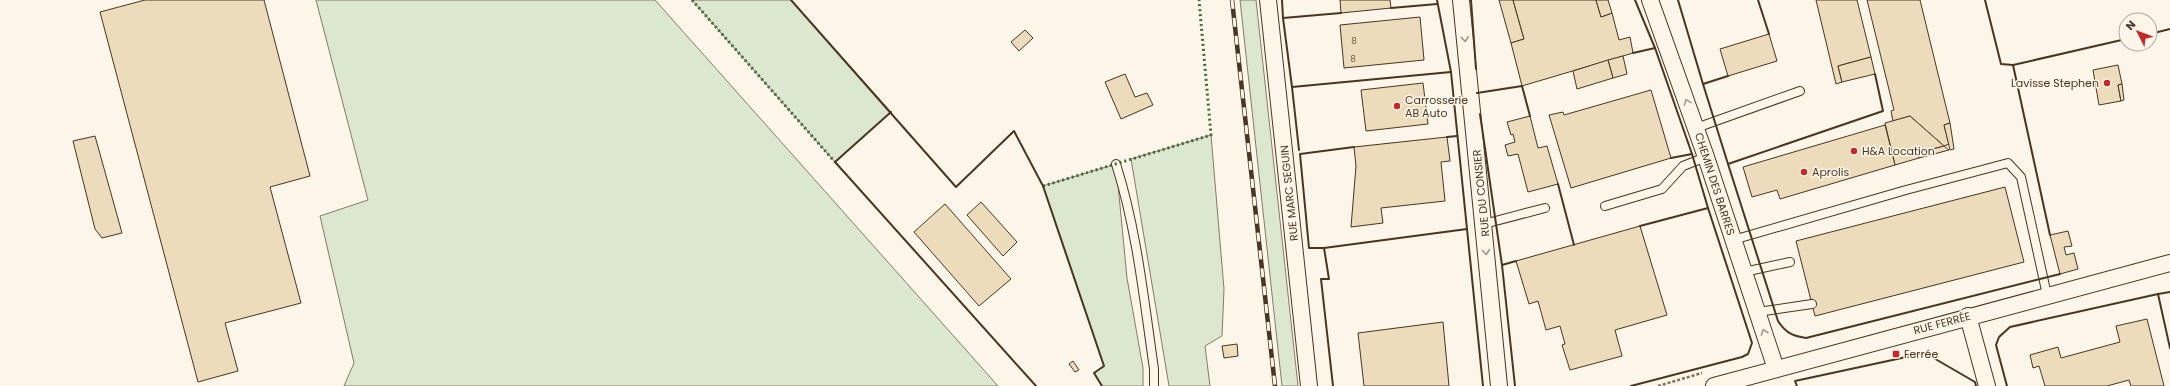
<svg xmlns="http://www.w3.org/2000/svg" width="2170" height="386" font-family="Poppins,sans-serif">
	<style>
		.green { fill: #dce7d0; stroke: #887966 }
		.building { fill: #ecdcbc; stroke: #4a3520 }
		.lines { fill: none; stroke-linecap: round; stroke-linejoin: round }
		.lane-casing { stroke: #4a3520; stroke-width: 10 }
		.street-casing { stroke: #4a3520; stroke-width: 18 }
		.path { stroke: #7f6f5c; stroke-width: 2.5; stroke-dasharray: 3 2; stroke-linecap: butt }
		.lane { stroke: #fbf6e9; stroke-width: 8 }
		.street { stroke: #fbf6e9; stroke-width: 16 }
		.rail-casing { stroke: #4a3520; stroke-width: 4.5 }
		.rail { stroke: #fbf6e9; stroke-width: 3; stroke-dasharray: 9; stroke-linecap: butt }
		.hedge { stroke: #436837; stroke-width: 3; stroke-dasharray: 2 3; stroke-linecap: butt }
		.wall { stroke: #4a3520; stroke-width: 2 }
		.oneway { stroke: #a29684 }
		.poi-dot { fill: #c62828; stroke: #fbf6e9; stroke-width: 1.5 }
		.labels { text-anchor: middle; dominant-baseline: central; stroke-width: 3; stroke-linejoin: round; paint-order: stroke }
		.number-label { font-size: 9px; fill: #725f47 }
		.poi-label { font-size: 11px; fill: #4a3520; stroke: #fbf6e9; text-anchor: start }
		.street-label { font-size: 11px; fill: #4a3520; stroke: #fbf6e9 }
	</style>
	<rect width="100%" height="100%" fill="#fbf6e9"/>
	<g class="green">
		<path d="M 316,0 L 655,0 L 998,386 L 344,386 L 354,363 L 320,216 L 368,200 Z"/>
		<path d="M 692,0 L 791,0 L 891,112 L 835,162 Z"/>
		<path d="M 1240,0 L 1256,0 L 1298,386 L 1282,386 Z"/>
		<path d="M 1211,135 L 1224,289 L 1222,336 L 1205,346 L 1210,386 L 1169,386 L 1131,159 Z"/>
		<path d="M 1116,164 L 1127,278 L 1143,368 L 1143,386 L 1102,386 L 1094,373 L 1104,366 L 1043,186 Z"/>
	</g>
	<g class="building">
		<path d="M 145,0 L 264,0 L 310,176 L 270,187 L 301,303 L 225,323 L 238,371 L 198,382 L 100,12 Z"/>
		<path d="M 1340,0 L 1390,0 L 1391,8 L 1341,13 Z"/>
		<path d="M 1499,0 L 1513,0 L 1524,39 L 1511,43 Z"/>
		<path d="M 1513,0 L 1596,0 L 1601,17 L 1612,13 L 1619,40 L 1630,37 L 1633,53 L 1522,86 L 1511,43 L 1524,39 Z"/>
		<path d="M 1596,0 L 1608,0 L 1612,13 L 1601,17 Z"/>
		<path d="M 1816,0 L 1857,0 L 1871,57 L 1838,66 L 1842,82 L 1836,84 Z"/>
		<path d="M 1867,0 L 1920,0 L 1950,123 L 1944,125 L 1949,144 L 1944,146 L 1910,116 L 1893,121 L 1891,111 L 1894,110 Z"/>
		<path d="M 1420,17 L 1424,60 L 1344,68 L 1340,25 Z"/>
		<path d="M 1025,30 L 1033,38 L 1019,51 L 1011,42 Z"/>
		<path d="M 1769,34 L 1777,61 L 1728,76 L 1720,49 Z"/>
		<path d="M 1623,56 L 1627,74 L 1613,78 L 1608,60 Z"/>
		<path d="M 1871,57 L 1875,74 L 1842,82 L 1838,66 Z"/>
		<path d="M 1608,60 L 1613,78 L 1577,89 L 1573,71 Z"/>
		<path d="M 2118,65 L 2122,84 L 2118,85 L 2121,101 L 2099,105 L 2093,70 Z"/>
		<path d="M 1125,74 L 1135,97 L 1147,93 L 1153,105 L 1121,119 L 1105,82 Z"/>
		<path d="M 1423,83 L 1428,124 L 1366,131 L 1361,90 Z"/>
		<path d="M 2122,84 L 2124,100 L 2121,101 L 2118,85 Z"/>
		<path d="M 1651,90 L 1671,158 L 1571,188 L 1549,115 L 1563,112 L 1564,115 Z"/>
		<path d="M 1530,116 L 1538,148 L 1547,146 L 1558,184 L 1528,192 L 1518,154 L 1508,156 L 1505,145 L 1515,142 L 1513,134 L 1511,135 L 1507,122 Z"/>
		<path d="M 1910,116 L 1944,146 L 1918,153 L 1919,158 L 1895,165 L 1885,123 Z"/>
		<path d="M 1950,123 L 1954,149 L 1950,150 L 1944,125 Z"/>
		<path d="M 1885,125 L 1895,165 L 1780,199 L 1777,190 L 1752,197 L 1743,167 Z"/>
		<path d="M 95,136 L 122,233 L 102,238 L 95,229 L 73,141 Z"/>
		<path d="M 1447,137 L 1450,161 L 1441,162 L 1445,201 L 1381,208 L 1383,223 L 1351,227 L 1356,166 L 1354,147 Z"/>
		<path d="M 1944,146 L 1949,150 L 1919,158 L 1918,153 Z"/>
		<path d="M 2005,187 L 2024,262 L 1815,316 L 1796,241 Z"/>
		<path d="M 981,202 L 1017,242 L 1003,256 L 967,215 Z"/>
		<path d="M 945,204 L 1011,279 L 979,306 L 914,232 Z"/>
		<path d="M 1640,226 L 1667,315 L 1615,330 L 1622,356 L 1570,370 L 1562,345 L 1565,344 L 1560,326 L 1546,330 L 1538,301 L 1529,304 L 1516,261 Z"/>
		<path d="M 2068,231 L 2072,246 L 2064,247 L 2066,255 L 2074,253 L 2078,269 L 2060,274 L 2050,235 Z"/>
		<path d="M 2147,319 L 2164,386 L 2131,386 L 2129,380 L 2107,386 L 2045,386 L 2039,366 L 2033,368 L 2030,355 L 2058,347 L 2061,358 L 2120,342 L 2116,326 Z"/>
		<path d="M 1443,322 L 1449,386 L 1364,386 L 1358,333 Z"/>
		<path d="M 1237,344 L 1238,356 L 1224,358 L 1222,346 Z"/>
		<path d="M 1073,361 L 1079,370 L 1075,372 L 1069,364 Z"/>
	</g>
	<g class="lines">
		<g class="lane-casing">
			<g id="lane">
				<path d="M 1696,128 L 1800,91"/>
				<path d="M 1116,164 C 1137,230 1144,300 1154,369 L 1154,386"/>
				<path d="M 1605,206 L 1662,189 L 1683,166 L 1706,157"/>
				<path d="M 1484,224 L 1545,208"/>
				<path d="M 1733,240 L 1906,190 L 2008,163 L 2021,177 L 2047,295"/>
				<path d="M 1744,272 L 1790,262"/>
				<path d="M 1758,312 L 1812,304"/>
			</g>
		</g>
		<g class="street-casing">
			<g id="street">
				<path d="M 1268,0 L 1309,386"/>
				<path d="M 1461,0 L 1499,386"/>
				<path d="M 1650,0 L 1706,157 L 1776,369"/>
				<path d="M 1968,316 L 1987,386"/>
				<path d="M 1714,386 L 2170,263"/>
			</g>
		</g>
		<path class="path" d="M 1658,386 L 1702,373"/>
		<use href="#lane" class="lane"/>
		<use href="#street" class="street"/>
		<g class="rail-casing">
			<path id="rail" d="M 1232,0 L 1275,386"/>
		</g>
		<use href="#rail" class="rail"/>
		<g class="hedge">
			<path d="M 692,0 L 835,162"/>
			<path d="M 1043,186 L 1211,135 L 1199,0"/>
		</g>
		<g class="wall">
			<path d="M 791,0 L 956,187 L 1014,131 L 1043,186 L 1104,366 L 1094,373 L 1102,386"/>
			<path d="M 1282,0 L 1283,18"/>
			<path d="M 1437,0 L 1451,72 L 1467,229"/>
			<path d="M 1471,0 L 1476,69"/>
			<path d="M 1678,0 L 1703,84 L 1728,76"/>
			<path d="M 1758,0 L 1769,34"/>
			<path d="M 1985,0 L 2001,64 L 2013,65 L 2126,39"/>
			<path d="M 1391,8 L 1437,4"/>
			<path d="M 2150,34 L 2170,29"/>
			<path d="M 1655,48 L 1692,154 L 1671,158"/>
			<path d="M 1633,53 L 1655,48 L 1635,0"/>
			<path d="M 2013,65 L 2050,235"/>
			<path d="M 1703,84 L 1728,164 L 1883,111 L 1875,74"/>
			<path d="M 1292,87 L 1283,18 L 1341,13"/>
			<path d="M 1477,93 L 1522,86 L 1530,116"/>
			<path d="M 891,112 L 835,162 L 1036,386"/>
			<path d="M 1480,114 L 1502,265"/>
			<path d="M 1447,137 L 1457,136"/>
			<path d="M 1299,150 L 1292,87 L 1451,72"/>
			<path d="M 1692,154 L 1708,208"/>
			<path d="M 1728,164 L 1778,321 C 1785,332 1792,336 1806,338 L 2060,274"/>
			<path d="M 1558,184 L 1574,245"/>
			<path d="M 1324,248 L 1309,248 L 1300,154 L 1354,147"/>
			<path d="M 2158,294 L 2170,292"/>
			<path d="M 1333,386 L 1321,279 L 1329,279 L 1324,248 L 1467,229 L 1483,386"/>
			<path d="M 1515,386 L 1502,265 L 1516,261"/>
			<path d="M 1631,386 L 1742,357 L 1748,354 L 1752,343 L 1708,208 L 1640,226"/>
			<path d="M 1797,386 L 1795,381 L 1925,353 L 1975,382 L 1976,386"/>
			<path d="M 2007,386 L 1996,345 L 1999,337 L 2010,327 L 2158,294 L 2170,348"/>
		</g>
	</g>
	<defs><path id="oneway-chevron" d="M-2-3.5L2.5 0L-2 3.5" fill="none" stroke-width="1.6" stroke-linecap="round" stroke-linejoin="round"/></defs>
	<g class="oneway">
		<use href="#oneway-chevron" transform="translate(1465 39) rotate(84)"/>
		<use href="#oneway-chevron" transform="translate(1687 102) rotate(-110)"/>
		<use href="#oneway-chevron" transform="translate(1486 252) rotate(85)"/>
		<use href="#oneway-chevron" transform="translate(1764 332) rotate(-109)"/>
	</g>
	<g class="poi-dot">
		<circle cx="2107" cy="83" r="4"/>
		<circle cx="1397" cy="106" r="4"/>
		<circle cx="1854" cy="151" r="4"/>
		<circle cx="1804" cy="172" r="4"/>
		<rect x="1892" y="350" width="8" height="8" rx="2"/>
	</g>
	<g class="labels">
		<g class="number-label">
			<text x="1354" y="41">8</text>
			<text x="1353" y="59">8</text>
		</g>
		<g class="poi-label">
			<text x="2099" y="83" text-anchor="end">Lavisse Stephen</text>
			<text x="1405" y="100">Carrosserie<tspan x="1405" dy="13">AB Auto</tspan></text>
			<text x="1862" y="151">H&amp;A Location</text>
			<text x="1812" y="172">Aprolis</text>
			<text x="1904" y="354">Ferrée</text>
		</g>
		<g class="street-label">
			<text transform="translate(1715 184) rotate(72)">CHEMIN DES BARRES</text>
			<text transform="translate(1289 193) rotate(-96)">RUE MARC SEGUIN</text>
			<text transform="translate(1481 193) rotate(-96)">RUE DU CONSIER</text>
			<text transform="translate(1942 323) rotate(-15)">RUE FERRÉE</text>
		</g>
	</g>
	<g transform="translate(2138 32) rotate(312)"><circle r="19" fill="#fbf6e9" stroke="#b4a999"/>
	<path d="M0-3L7 15L0 10L-7 15Z" fill="#c62828"/>
	<text y="-6" font-size="11" font-weight="bold" text-anchor="middle" fill="#4a3520">N</text>
	</g>
</svg>
